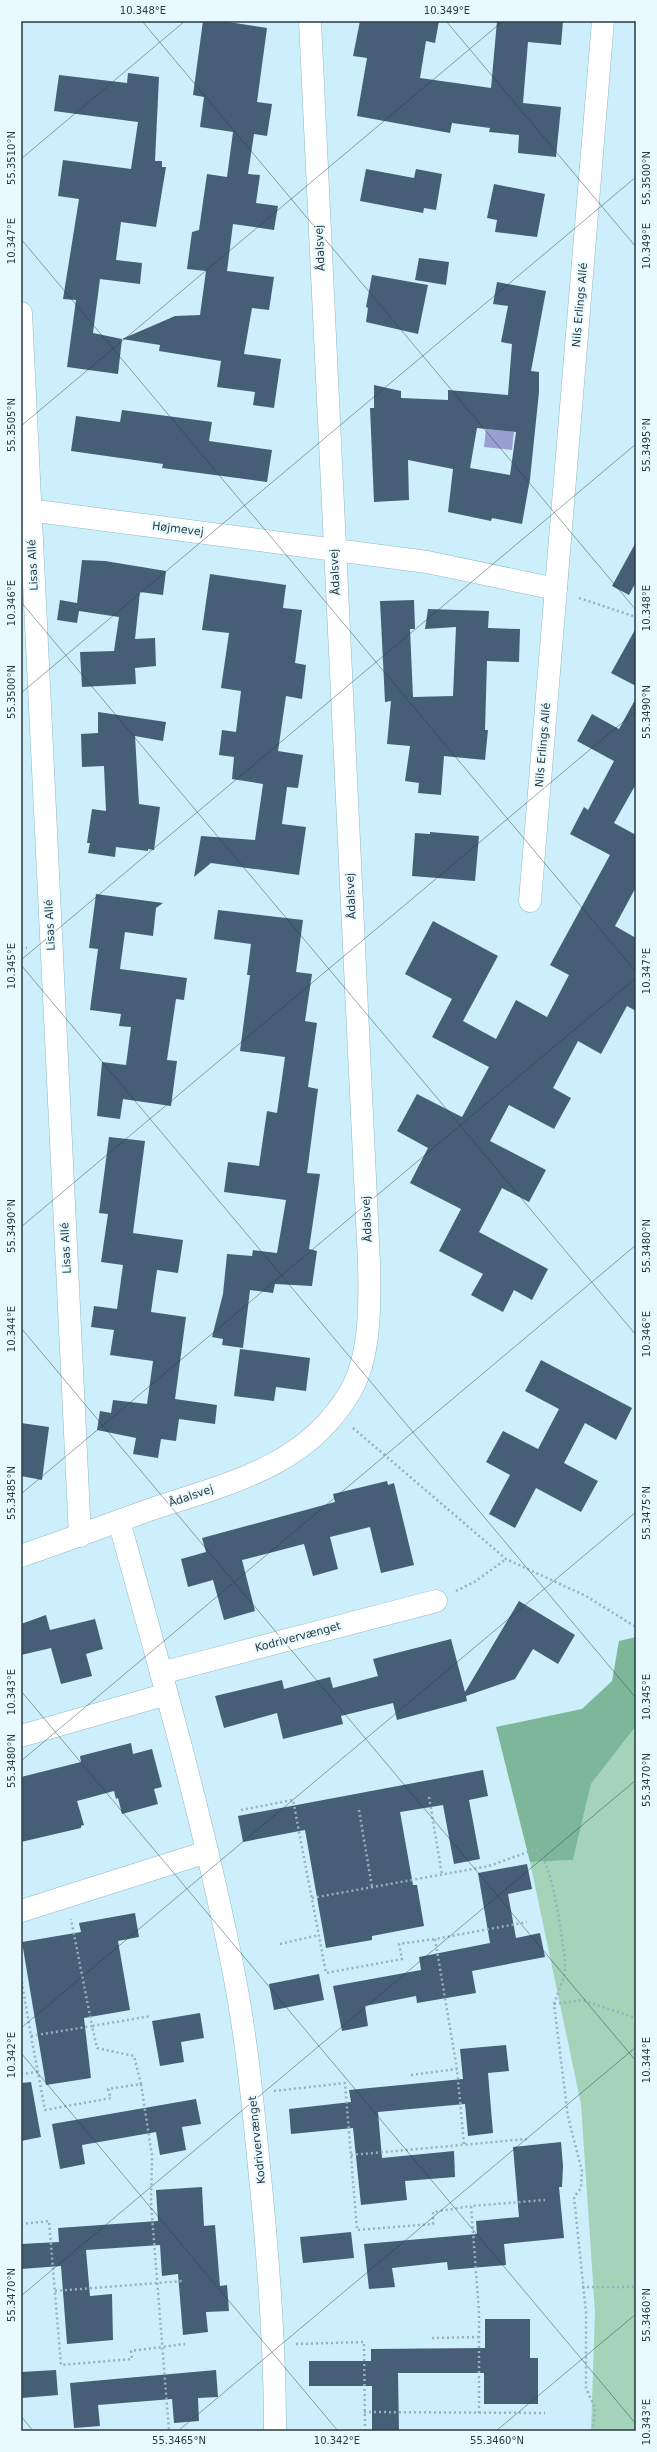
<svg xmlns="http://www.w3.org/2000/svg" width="657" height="2452" font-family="'DejaVu Sans',sans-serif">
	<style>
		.green { fill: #a4d3ba }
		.forest { fill: #7db799 }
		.water { fill: #9a9fd2 }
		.building { fill: #475e77; fill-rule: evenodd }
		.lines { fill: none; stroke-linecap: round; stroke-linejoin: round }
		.minor-casing { stroke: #90b9c8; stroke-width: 23 }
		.path { stroke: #95b2bc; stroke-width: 2.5; stroke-dasharray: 2 3; stroke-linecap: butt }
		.minor { stroke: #fff; stroke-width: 22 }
		.ticks { fill: none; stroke: #293a40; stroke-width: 1; stroke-opacity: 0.45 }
		.labels { text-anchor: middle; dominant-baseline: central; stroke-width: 4; stroke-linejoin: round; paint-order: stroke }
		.street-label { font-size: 11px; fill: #293a40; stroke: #e8f9ff }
		.neatline { fill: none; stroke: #293a40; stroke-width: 1.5 }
		.ticks-label { font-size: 10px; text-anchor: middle; fill: #293a40 }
	</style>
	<rect width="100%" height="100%" fill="#cceffb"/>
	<path class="green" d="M 636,1726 L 636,2431 L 591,2431 L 595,2312 L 581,2104 L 530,1862 L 573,1860 L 591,1784 Z"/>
	<path class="forest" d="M 636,1637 L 636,1726 L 591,1784 L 573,1860 L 530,1862 L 496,1727 L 582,1709 L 612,1681 L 619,1641 Z"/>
	<path class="water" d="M 486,429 L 514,432 L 512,450 L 484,447 Z"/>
	<g class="building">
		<path d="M 203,21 L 222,21 L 267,28 L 257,102 L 272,104 L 267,136 L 254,134 L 248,174 L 260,175 L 256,203 L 278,206 L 274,230 L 233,224 L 227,271 L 274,277 L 269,310 L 252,308 L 244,354 L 281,359 L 274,408 L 253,405 L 255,392 L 217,387 L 221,361 L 159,351 L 160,345 L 122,339 L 118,374 L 67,367 L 76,300 L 63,299 L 79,199 L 58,196 L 63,160 L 131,169 L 138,122 L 54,111 L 59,75 L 127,83 L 128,73 L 159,77 L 155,161 L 162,161 L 162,167 L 166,167 L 156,227 L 121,222 L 116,260 L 142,263 L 140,284 L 100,279 L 93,333 L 122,339 L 175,316 L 200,315 L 206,271 L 187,269 L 192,232 L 199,230 L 207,174 L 227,177 L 233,132 L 200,127 L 204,97 L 193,95 Z"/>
		<path d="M 360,21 L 439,21 L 435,43 L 426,41 L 420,78 L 491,88 L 497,21 L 563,21 L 561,45 L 528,42 L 523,103 L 561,107 L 556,157 L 518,153 L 519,135 L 489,132 L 490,128 L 452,123 L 450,133 L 357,116 L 367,58 L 353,56 Z"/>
		<path d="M 366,169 L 414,178 L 416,169 L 442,174 L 436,210 L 424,208 L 423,213 L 360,201 Z"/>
		<path d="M 494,184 L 545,194 L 537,237 L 495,232 L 497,220 L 487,218 Z"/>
		<path d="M 419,258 L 449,262 L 446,285 L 415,280 Z"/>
		<path d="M 372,275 L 428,285 L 418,334 L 366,322 L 368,308 L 366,307 Z"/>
		<path d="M 497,282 L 546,291 L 531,371 L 539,372 L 539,392 L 530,479 L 522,524 L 492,518 L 491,521 L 448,512 L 453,469 L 408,460 L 409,500 L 374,502 L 370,408 L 374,408 L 374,385 L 401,391 L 401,398 L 448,400 L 448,390 L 508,395 L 512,344 L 501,342 L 508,306 L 493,304 ZM 477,428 L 516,432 L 510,475 L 470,468 Z"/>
		<path d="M 122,410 L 212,422 L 209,441 L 272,450 L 267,482 L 162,468 L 163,464 L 71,451 L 76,416 L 120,422 Z"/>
		<path d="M 636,542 L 636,582 L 629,595 L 612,586 Z"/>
		<path d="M 82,560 L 105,561 L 166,571 L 163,595 L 140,592 L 135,639 L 155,638 L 156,666 L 135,668 L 136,684 L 82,687 L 80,652 L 114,651 L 119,617 L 79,611 L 77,623 L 57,620 L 60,600 L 77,603 Z"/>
		<path d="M 210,574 L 286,585 L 283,608 L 302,610 L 295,663 L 306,665 L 302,699 L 286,696 L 278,751 L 303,755 L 298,788 L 287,787 L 282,824 L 306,827 L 299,875 L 211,863 L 194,877 L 201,836 L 255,840 L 263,784 L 232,779 L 234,757 L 219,755 L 222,730 L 236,732 L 241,691 L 221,688 L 229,633 L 202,630 Z"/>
		<path d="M 414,600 L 415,629 L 410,629 L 413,697 L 453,696 L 456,627 L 425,629 L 428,609 L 489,611 L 488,628 L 520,629 L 519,662 L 487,661 L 485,730 L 488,730 L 485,760 L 444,756 L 441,795 L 418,793 L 419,783 L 405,781 L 410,746 L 387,744 L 391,701 L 385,702 L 380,601 Z"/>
		<path d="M 636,628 L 636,686 L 611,673 Z"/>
		<path d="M 636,698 L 636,784 L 614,823 L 636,835 L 636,887 L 615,926 L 636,938 L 636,1011 L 627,1006 L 601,1054 L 578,1041 L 553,1088 L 571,1098 L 554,1129 L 509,1105 L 490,1141 L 546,1170 L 529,1202 L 502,1188 L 479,1232 L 548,1269 L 532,1300 L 514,1290 L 503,1312 L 471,1295 L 483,1274 L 439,1251 L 461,1209 L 410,1183 L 428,1148 L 397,1131 L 417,1094 L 462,1117 L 489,1067 L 432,1037 L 452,999 L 405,974 L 433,921 L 498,956 L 463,1021 L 496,1039 L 516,1000 L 547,1017 L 569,975 L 550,965 L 610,855 L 570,834 L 584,807 L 588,810 L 614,761 L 577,741 L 592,714 L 619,729 Z"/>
		<path d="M 98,712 L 166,722 L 163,741 L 135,736 L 139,804 L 160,807 L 154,850 L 148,849 L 148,851 L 116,847 L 115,857 L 88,853 L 90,843 L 87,843 L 92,809 L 106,811 L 104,766 L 82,767 L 81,734 L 98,733 Z"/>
		<path d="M 430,832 L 479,836 L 475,881 L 412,876 L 415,833 L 430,834 Z"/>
		<path d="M 96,894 L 163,903 L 156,908 L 153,936 L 125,932 L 120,969 L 187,978 L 184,1000 L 176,999 L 167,1060 L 177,1061 L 171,1106 L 123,1099 L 120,1119 L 97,1116 L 102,1062 L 126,1065 L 131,1027 L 119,1026 L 121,1014 L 90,1010 L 98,949 L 89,948 Z"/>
		<path d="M 218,910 L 303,920 L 296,972 L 312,974 L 305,1021 L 317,1023 L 308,1087 L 318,1089 L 307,1173 L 320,1174 L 309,1249 L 317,1251 L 312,1286 L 275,1284 L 273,1293 L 250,1290 L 243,1348 L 222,1345 L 223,1339 L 212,1337 L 223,1294 L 227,1254 L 252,1256 L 253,1250 L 277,1253 L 286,1200 L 224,1192 L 228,1162 L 259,1166 L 267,1111 L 277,1113 L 285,1057 L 240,1051 L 250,975 L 247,975 L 251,944 L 214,939 Z"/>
		<path d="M 109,1137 L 145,1141 L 133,1233 L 183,1240 L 178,1273 L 157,1270 L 151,1312 L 186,1317 L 175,1399 L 217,1405 L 215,1424 L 179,1419 L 176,1441 L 161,1439 L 158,1458 L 133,1454 L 136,1438 L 97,1430 L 100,1411 L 111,1413 L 113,1400 L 147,1404 L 153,1361 L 110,1355 L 114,1330 L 91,1327 L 94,1306 L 117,1309 L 123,1265 L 101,1262 L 108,1214 L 99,1213 Z"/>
		<path d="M 240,1349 L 310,1358 L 306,1391 L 276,1387 L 274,1401 L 234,1396 Z"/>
		<path d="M 541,1360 L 632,1408 L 616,1440 L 585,1423 L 564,1463 L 598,1481 L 581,1512 L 536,1488 L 515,1528 L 489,1514 L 510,1475 L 486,1462 L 503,1431 L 538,1449 L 559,1409 L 525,1391 Z"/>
		<path d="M 21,1423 L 49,1427 L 42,1480 L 21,1476 Z"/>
		<path d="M 387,1481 L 388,1485 L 394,1483 L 414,1565 L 381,1573 L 370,1527 L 330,1537 L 338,1569 L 313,1576 L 304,1544 L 242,1560 L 255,1611 L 224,1620 L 213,1580 L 188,1587 L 181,1559 L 206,1552 L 202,1538 L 335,1502 L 333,1494 Z"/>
		<path d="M 519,1601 L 575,1635 L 558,1664 L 533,1649 L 515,1679 L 466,1696 L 467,1701 L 397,1720 L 393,1703 L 341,1716 L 343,1724 L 283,1739 L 277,1713 L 224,1728 L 215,1696 L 282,1680 L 284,1689 L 330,1677 L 333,1688 L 378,1676 L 373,1659 L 451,1639 L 465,1692 Z"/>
		<path d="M 46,1615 L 50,1630 L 95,1619 L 103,1649 L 86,1654 L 92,1676 L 61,1684 L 51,1648 L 21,1655 L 21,1624 Z"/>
		<path d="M 131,1743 L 133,1754 L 152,1749 L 162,1787 L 154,1789 L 158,1804 L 122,1814 L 118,1798 L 116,1799 L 114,1791 L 77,1801 L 84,1825 L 81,1826 L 81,1828 L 21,1842 L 21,1777 L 81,1762 L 80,1756 Z"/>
		<path d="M 483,1770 L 488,1796 L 469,1800 L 480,1859 L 454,1864 L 443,1805 L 400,1812 L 413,1885 L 417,1885 L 424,1926 L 372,1936 L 372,1940 L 326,1948 L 305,1830 L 243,1842 L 238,1816 Z"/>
		<path d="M 527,1864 L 532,1889 L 508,1894 L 516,1938 L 540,1933 L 545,1957 L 472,1971 L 476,1993 L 417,2003 L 416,1996 L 365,2006 L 368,2026 L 342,2031 L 333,1986 L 421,1970 L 419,1957 L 490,1943 L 478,1873 Z"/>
		<path d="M 135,1913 L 139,1937 L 118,1941 L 130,2010 L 84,2018 L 91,2078 L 46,2085 L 22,1942 L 81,1932 L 79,1923 Z"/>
		<path d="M 319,1974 L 324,2000 L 274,2010 L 269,1984 Z"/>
		<path d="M 200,2013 L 204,2038 L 181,2042 L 184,2062 L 160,2066 L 152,2021 Z"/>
		<path d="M 506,2045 L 509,2071 L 488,2073 L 493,2133 L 468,2136 L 465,2104 L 378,2112 L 382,2158 L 454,2151 L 455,2177 L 405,2181 L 407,2200 L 361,2205 L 353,2128 L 291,2134 L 289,2109 L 351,2102 L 349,2090 L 463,2079 L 460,2049 Z"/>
		<path d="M 31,2082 L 41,2137 L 21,2141 L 21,2083 Z"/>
		<path d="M 196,2099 L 201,2124 L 182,2127 L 186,2150 L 160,2155 L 156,2132 L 82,2145 L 85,2164 L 60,2169 L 52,2124 Z"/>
		<path d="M 561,2142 L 563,2166 L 562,2187 L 559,2187 L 564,2238 L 504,2244 L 506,2265 L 448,2270 L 447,2262 L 392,2268 L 395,2287 L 369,2289 L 364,2244 L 477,2234 L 476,2221 L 519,2217 L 513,2147 Z"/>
		<path d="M 202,2187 L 204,2226 L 215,2225 L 220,2286 L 227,2285 L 229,2311 L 206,2312 L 208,2332 L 183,2335 L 178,2274 L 162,2276 L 160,2245 L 86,2250 L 90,2296 L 112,2294 L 113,2340 L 67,2344 L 61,2266 L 21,2269 L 21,2244 L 59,2242 L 58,2228 L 158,2221 L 156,2190 Z"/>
		<path d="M 351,2232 L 354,2258 L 303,2263 L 300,2237 Z"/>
		<path d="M 485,2319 L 530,2319 L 530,2358 L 538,2358 L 538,2404 L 484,2404 L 484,2373 L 398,2373 L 399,2431 L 372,2431 L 372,2386 L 309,2386 L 309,2361 L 371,2361 L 371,2349 L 485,2348 Z"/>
		<path d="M 56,2370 L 58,2395 L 21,2398 L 21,2372 Z"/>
		<path d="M 216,2370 L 218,2397 L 198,2398 L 199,2421 L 174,2423 L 172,2399 L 98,2405 L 100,2426 L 74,2428 L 70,2383 Z"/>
	</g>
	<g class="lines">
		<g class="minor-casing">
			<g id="minor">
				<path d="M 21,313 L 80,1536"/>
				<path d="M 21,509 L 427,562 L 556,589"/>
				<path d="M 530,901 L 603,21"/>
				<path d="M 119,1521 C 159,1664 200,1808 230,1954 C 245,2024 252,2095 259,2166 C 268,2254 275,2343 275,2431"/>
				<path d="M 21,1556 C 64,1541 107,1525 149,1510 C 226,1484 306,1468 350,1392 C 371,1357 370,1302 369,1262 L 310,21"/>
				<path d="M 161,1673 L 436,1601"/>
				<path d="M 21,1736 L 167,1694"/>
				<path d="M 21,1911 L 207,1852"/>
			</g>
		</g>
		<g class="path">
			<path d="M 579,598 L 636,617"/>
			<path d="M 21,947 L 27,948"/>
			<path d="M 353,1428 L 506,1559 L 586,1596 L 636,1627"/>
			<path d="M 456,1591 L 476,1581 L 506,1559"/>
			<path d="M 429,1797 L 442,1875"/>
			<path d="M 241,1810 L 293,1800 L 326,1973 L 402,1959 L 399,1944 L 435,1939"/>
			<path d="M 359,1810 L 372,1887"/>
			<path d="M 312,1898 L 489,1866 L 536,1849 C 554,1864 561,1935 565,1960 L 565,1974 L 554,2004 L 568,2117 L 582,2171 L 581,2188 L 574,2197 L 586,2312 L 586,2388 L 595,2408 L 593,2431"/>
			<path d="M 280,1944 L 319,1935"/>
			<path d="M 21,1977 L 31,2036 L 92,2026 L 71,1919"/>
			<path d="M 554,2004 L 582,2000 L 636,2018"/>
			<path d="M 31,2036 L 45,2110 L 111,2098 L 108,2089 L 141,2084 L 134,2056 L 97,2048 L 92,2026 L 151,2016"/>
			<path d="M 21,2074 L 38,2072"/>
			<path d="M 411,2075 L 457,2069"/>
			<path d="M 141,2084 L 152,2156 L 151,2203 L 169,2431"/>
			<path d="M 274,2091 L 345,2083 L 357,2230 L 433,2224 L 433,2212 L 471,2206"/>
			<path d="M 464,2144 L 457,2069 L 435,1939 L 527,1922"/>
			<path d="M 351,2155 L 527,2139"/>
			<path d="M 21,2224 L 49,2221 L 61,2365 L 132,2359 L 131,2351 L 185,2344"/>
			<path d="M 582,2287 L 636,2287"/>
			<path d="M 55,2291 L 183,2281"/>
			<path d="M 432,2338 L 479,2337"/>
			<path d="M 296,2344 L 364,2342 L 365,2431"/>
			<path d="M 364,2412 L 545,2413"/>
			<path d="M 479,2413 L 479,2311 L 471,2206 L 545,2200"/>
		</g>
		<use href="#minor" class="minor"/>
	</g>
	<path class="ticks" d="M 142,21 L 636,610M 446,21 L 636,247M 21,159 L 185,21M 21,239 L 636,972M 21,426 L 503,21M 21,602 L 636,1335M 21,693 L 636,177M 21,960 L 636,444M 21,965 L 636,1698M 21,1227 L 636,711M 21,1328 L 636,2061M 21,1494 L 636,978M 21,1691 L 636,2424M 21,1761 L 636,1245M 21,2028 L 636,1512M 21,2053 L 338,2431M 21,2296 L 636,1780M 21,2416 L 33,2431M 178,2431 L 636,2047M 496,2431 L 636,2314"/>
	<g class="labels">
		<g class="street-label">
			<text transform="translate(320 248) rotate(-93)">Ådalsvej</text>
			<text transform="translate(580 305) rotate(-85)">Nils Erlings Allé</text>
			<text transform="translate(178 529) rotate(7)">Højmevej</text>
			<text transform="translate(33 565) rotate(-93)">Lisas Allé</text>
			<text transform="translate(335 572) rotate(-93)">Ådalsvej</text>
			<text transform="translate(543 745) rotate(-85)">Nils Erlings Allé</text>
			<text transform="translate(351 896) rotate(-93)">Ådalsvej</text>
			<text transform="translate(50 925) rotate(-93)">Lisas Allé</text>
			<text transform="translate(367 1219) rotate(-93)">Ådalsvej</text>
			<text transform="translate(66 1248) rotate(-93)">Lisas Allé</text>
			<text transform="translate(191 1496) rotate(-19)">Ådalsvej</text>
			<text transform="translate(298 1637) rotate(-15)">Kodrivervænget</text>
			<text transform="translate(257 2140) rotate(-96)">Kodrivervænget</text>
		</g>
	</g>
	<rect width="657" height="2452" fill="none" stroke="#e8f9ff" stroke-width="44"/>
	<rect x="22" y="22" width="613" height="2408" class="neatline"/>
	<g class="ticks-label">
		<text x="143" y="14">10.348°E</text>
		<text x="447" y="14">10.349°E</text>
		<text transform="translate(11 158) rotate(-90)" y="4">55.3510°N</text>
		<text transform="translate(646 178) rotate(-90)" y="4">55.3500°N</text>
		<text transform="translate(11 241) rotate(-90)" y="4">10.347°E</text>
		<text transform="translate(646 246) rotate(-90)" y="4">10.349°E</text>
		<text transform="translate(11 425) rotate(-90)" y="4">55.3505°N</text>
		<text transform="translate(646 445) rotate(-90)" y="4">55.3495°N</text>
		<text transform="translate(11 603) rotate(-90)" y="4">10.346°E</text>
		<text transform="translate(646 608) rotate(-90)" y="4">10.348°E</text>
		<text transform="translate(11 692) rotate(-90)" y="4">55.3500°N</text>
		<text transform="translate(646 712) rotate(-90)" y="4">55.3490°N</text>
		<text transform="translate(11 966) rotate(-90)" y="4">10.345°E</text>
		<text transform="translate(646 971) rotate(-90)" y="4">10.347°E</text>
		<text transform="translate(11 1226) rotate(-90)" y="4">55.3490°N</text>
		<text transform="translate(646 1246) rotate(-90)" y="4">55.3480°N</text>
		<text transform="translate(11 1329) rotate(-90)" y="4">10.344°E</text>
		<text transform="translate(646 1334) rotate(-90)" y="4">10.346°E</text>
		<text transform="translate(11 1493) rotate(-90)" y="4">55.3485°N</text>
		<text transform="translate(646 1513) rotate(-90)" y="4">55.3475°N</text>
		<text transform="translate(11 1692) rotate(-90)" y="4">10.343°E</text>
		<text transform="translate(646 1697) rotate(-90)" y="4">10.345°E</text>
		<text transform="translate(11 1761) rotate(-90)" y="4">55.3480°N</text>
		<text transform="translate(646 1780) rotate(-90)" y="4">55.3470°N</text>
		<text transform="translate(11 2055) rotate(-90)" y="4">10.342°E</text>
		<text transform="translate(646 2060) rotate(-90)" y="4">10.344°E</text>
		<text transform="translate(11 2295) rotate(-90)" y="4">55.3470°N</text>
		<text transform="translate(646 2315) rotate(-90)" y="4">55.3460°N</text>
		<text transform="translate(646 2422) rotate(-90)" y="4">10.343°E</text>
		<text x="179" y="2444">55.3465°N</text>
		<text x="337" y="2444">10.342°E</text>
		<text x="497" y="2444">55.3460°N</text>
	</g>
</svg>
